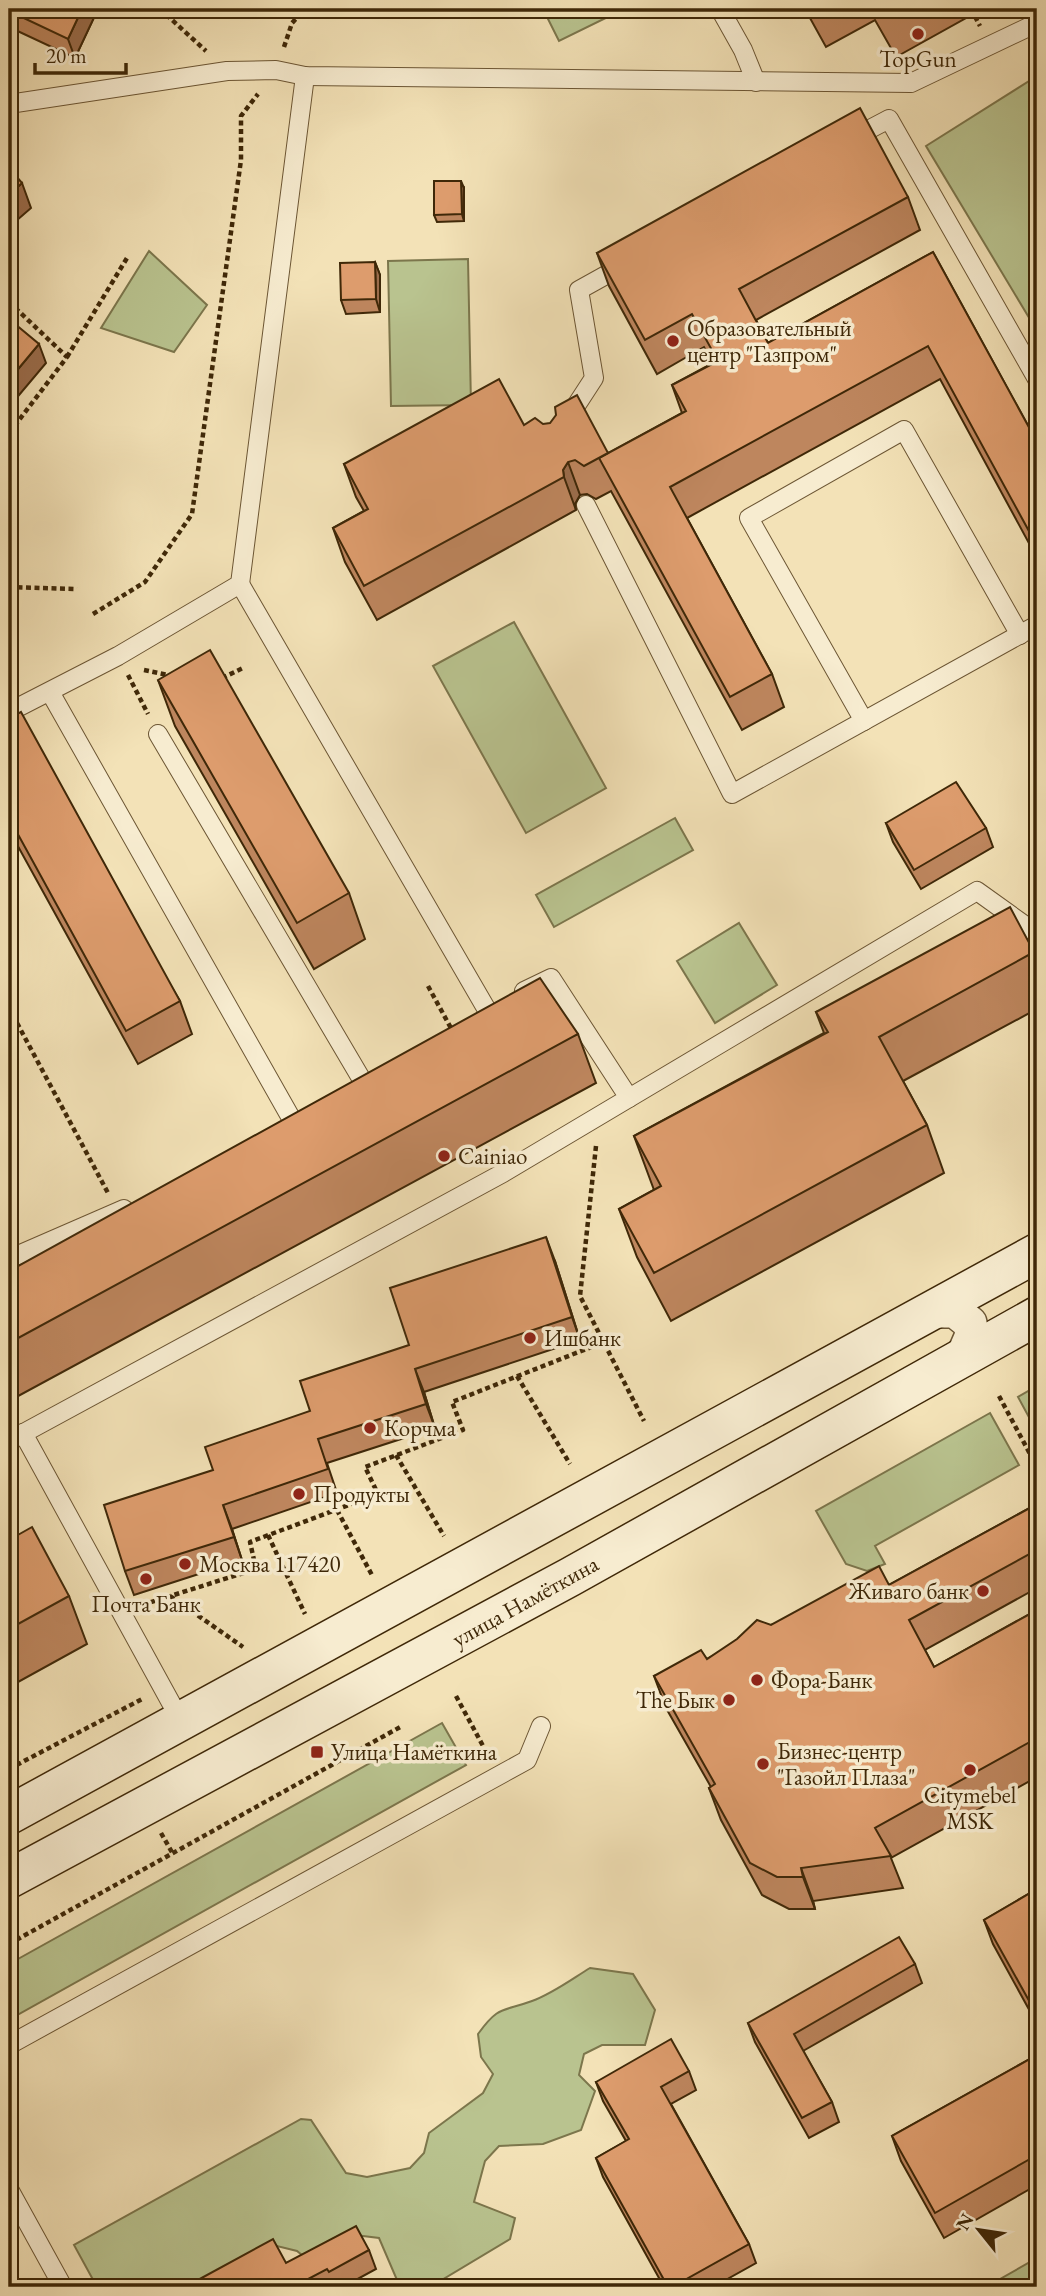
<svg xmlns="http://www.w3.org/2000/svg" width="1046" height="2296" font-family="'EB Garamond',serif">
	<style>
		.green { fill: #b9c38f; stroke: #7c764c; stroke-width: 2 }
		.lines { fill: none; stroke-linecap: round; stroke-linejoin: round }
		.service-casing { stroke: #6c5634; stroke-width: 20 }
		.minor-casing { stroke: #6c5634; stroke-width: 36 }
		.secondary-casing { stroke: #3f2808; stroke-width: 41 }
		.path { stroke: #3f2808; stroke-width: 4.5; stroke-dasharray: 5 3.5; stroke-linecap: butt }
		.service { stroke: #f7ecd0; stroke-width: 18 }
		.minor { stroke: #f7ecd0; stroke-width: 33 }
		.secondary { stroke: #f7ecd0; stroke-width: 38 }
		.wall { fill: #be865e; stroke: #3f2808; stroke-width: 2 }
		.shaded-wall { fill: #9b6d4c; stroke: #3f2808; stroke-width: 2 }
		.building { fill: #dd9c6d; stroke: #3f2808; stroke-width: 2 }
		.poi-dot { fill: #8f2418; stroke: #f7ecd0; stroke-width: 2.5 }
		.labels { text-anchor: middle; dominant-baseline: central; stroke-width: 7; stroke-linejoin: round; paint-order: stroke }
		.poi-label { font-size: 23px; fill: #3f2808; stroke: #f7ecd0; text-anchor: start }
		.street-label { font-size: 23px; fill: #3f2808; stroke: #f7ecd0 }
	</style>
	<rect width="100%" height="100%" fill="#f3e2b7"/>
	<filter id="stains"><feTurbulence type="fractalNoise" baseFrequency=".00286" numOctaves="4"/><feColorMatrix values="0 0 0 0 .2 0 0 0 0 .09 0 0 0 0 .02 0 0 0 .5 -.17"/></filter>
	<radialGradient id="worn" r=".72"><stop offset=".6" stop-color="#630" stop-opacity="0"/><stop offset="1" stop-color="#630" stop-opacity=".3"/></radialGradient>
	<g class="green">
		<path d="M 543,9 L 624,9 L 559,41 Z"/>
		<path d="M 1037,76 L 1037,331 L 926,146 Z"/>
		<path d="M 149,251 L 207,305 L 174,352 L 101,328 Z"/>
		<path d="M 468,259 L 471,405 L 391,406 L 388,261 Z"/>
		<path d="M 514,622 L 606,788 L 526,833 L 433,666 Z"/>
		<path d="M 675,818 L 693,850 L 554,927 L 536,895 Z"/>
		<path d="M 739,923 L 777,985 L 715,1023 L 677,961 Z"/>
		<path d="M 1037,1386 L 1037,1432 L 1018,1397 Z"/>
		<path d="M 990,1413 L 1019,1465 L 875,1546 L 885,1564 L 867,1571 L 846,1564 L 816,1511 Z"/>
		<path d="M 442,1723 L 466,1765 L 19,2014 L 9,2016 L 9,1964 Z"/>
		<path d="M 590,1968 L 633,1974 L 655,2010 L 645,2045 L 602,2045 L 584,2054 L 579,2075 L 595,2091 L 581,2130 L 543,2144 L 499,2146 L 485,2161 L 474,2202 L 515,2218 L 510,2239 L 440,2281 L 400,2287 L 379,2238 L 355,2235 L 314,2265 L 297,2251 L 277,2246 L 196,2287 L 97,2287 L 74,2245 L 301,2119 L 311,2120 L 346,2173 L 367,2177 L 410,2168 L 424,2153 L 429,2133 L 483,2093 L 493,2074 L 481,2057 L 478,2034 C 499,2005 502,2012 532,2001 C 552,1994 572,1979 590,1968 Z"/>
		<path d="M 1037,2258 L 1037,2282 L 1027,2287 L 986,2287 Z"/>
	</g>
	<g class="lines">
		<g class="service-casing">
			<g id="service">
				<path d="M 720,9 L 743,50 L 756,82"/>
				<path d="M 9,104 L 227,71 L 276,70 L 305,76 L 911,83 L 1037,23"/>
				<path d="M 851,139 L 889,119 L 1037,379"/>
				<path d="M 568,418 L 594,378 L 579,290 L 624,265"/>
				<path d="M 586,505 L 732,794 L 1037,625"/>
				<path d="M 240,584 L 487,1010"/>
				<path d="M 50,692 L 291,1118"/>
				<path d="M 9,712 L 118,656 L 240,584 L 305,76"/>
				<path d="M 864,721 L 749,518 L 904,430 L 1020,635"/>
				<path d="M 158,734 L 362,1080"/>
				<path d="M 629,1098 L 977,891 L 1037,934"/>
				<path d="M 9,1259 L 124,1209"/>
				<path d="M 23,1433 L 182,1723"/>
				<path d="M 9,1441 L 503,1173 L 629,1098 L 551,978 L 524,991"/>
				<path d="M 9,2045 L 527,1760 L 541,1726"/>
				<path d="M 9,2189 L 63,2287"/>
			</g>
		</g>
		<g class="minor-casing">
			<path id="minor" d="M 933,1311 L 955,1311 L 970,1323 L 972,1335 L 962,1358"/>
		</g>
		<g class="secondary-casing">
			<g id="secondary">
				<path d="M 9,1815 L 1037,1253"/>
				<path d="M 9,1879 L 570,1577 L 1037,1316"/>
			</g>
		</g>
		<g class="path">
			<path d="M 160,9 L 206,51"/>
			<path d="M 971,9 L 980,26"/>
			<path d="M 284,47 L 292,23 L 305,9"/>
			<path d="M 9,302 L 67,357 L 13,428 L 16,440 L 9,450"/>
			<path d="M 67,357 L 127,258"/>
			<path d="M 9,587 L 77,589"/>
			<path d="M 93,614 L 145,582 L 192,514 L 241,160 L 241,116 L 258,94"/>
			<path d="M 144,670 L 173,676"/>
			<path d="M 128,675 L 148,714"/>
			<path d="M 222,678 L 243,668"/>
			<path d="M 428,986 L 452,1030"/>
			<path d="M 9,1008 L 108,1193"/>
			<path d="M 596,1146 L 580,1296 L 644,1421"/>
			<path d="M 517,1376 L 570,1464"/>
			<path d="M 999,1396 L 1037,1467"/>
			<path d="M 396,1455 L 444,1536"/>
			<path d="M 337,1510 L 373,1577"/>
			<path d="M 268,1535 L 305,1614"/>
			<path d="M 170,1596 L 243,1647"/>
			<path d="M 142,1605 L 256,1569 L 250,1542 L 378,1494 L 365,1467 L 463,1430 L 452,1402 L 604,1342"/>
			<path d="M 456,1696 L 489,1757"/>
			<path d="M 9,1769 L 144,1698"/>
			<path d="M 161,1833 L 173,1854"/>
			<path d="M 9,1944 L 402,1726"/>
			<path d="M 9,2271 L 18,2287"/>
		</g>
		<use href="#service" class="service"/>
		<use href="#minor" class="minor"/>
		<use href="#secondary" class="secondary"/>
	</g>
	<g class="wall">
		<path d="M 9,9 L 98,9 L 75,58 L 9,27 Z"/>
		<path d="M 805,9 L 962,9 L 966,18 L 896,57 L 875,20 L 826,47 Z"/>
		<path d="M 464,188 L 464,221 L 437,222 L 434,215 Z"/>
		<path d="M 908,197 L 920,230 L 756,320 L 768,343 L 933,252 L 1037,442 L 1037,558 L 940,379 L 687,518 L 772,674 L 784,707 L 742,730 L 611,491 L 596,499 L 587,494 L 580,495 L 575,504 L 576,510 L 377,620 L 345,562 L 333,528 L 364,511 L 356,497 L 344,464 L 524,425 L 543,424 L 609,453 L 682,413 L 672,385 L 713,363 L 704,347 L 657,374 L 609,286 L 597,253 Z"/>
		<path d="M 375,262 L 380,275 L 380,312 L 346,314 L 341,300 Z"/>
		<path d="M 158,680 L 349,893 L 365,939 L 314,969 L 175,726 Z"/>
		<path d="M 9,719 L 180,1001 L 192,1034 L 138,1064 L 9,830 Z"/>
		<path d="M 886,823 L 986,828 L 993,847 L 921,889 L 893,842 Z"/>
		<path d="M 1034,952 L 1037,961 L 1037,1009 L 903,1081 L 927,1125 L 944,1173 L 671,1321 L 637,1257 L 619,1209 L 654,1190 L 634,1136 L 824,1033 L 816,1012 Z"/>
		<path d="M 578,1034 L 596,1083 L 9,1401 L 9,1271 Z"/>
		<path d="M 9,1108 L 14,1120 L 9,1123 Z"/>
		<path d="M 555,1261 L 580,1340 L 424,1392 L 435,1428 L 327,1463 L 337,1493 L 232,1529 L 242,1560 L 134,1595 L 125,1571 L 213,1470 L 310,1411 L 409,1345 Z"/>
		<path d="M 1037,1504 L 1037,1588 L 925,1650 L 934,1667 L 1037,1610 L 1037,1777 L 891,1858 L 903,1888 L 813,1901 L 815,1909 L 789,1909 L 762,1895 L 721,1820 L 709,1788 L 711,1787 L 666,1708 L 654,1676 L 707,1659 L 771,1625 L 889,1585 Z"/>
		<path d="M 9,1540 L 69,1596 L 87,1644 L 9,1687 Z"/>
		<path d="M 1037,1889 L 1037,2024 L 993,1944 L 984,1920 Z"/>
		<path d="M 915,1964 L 922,1983 L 803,2051 L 832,2102 L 839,2122 L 809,2138 L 755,2042 L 748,2023 Z"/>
		<path d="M 1037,2055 L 1037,2185 L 944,2238 L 901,2161 L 892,2136 Z"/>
		<path d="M 689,2071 L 696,2090 L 671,2104 L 749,2244 L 756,2263 L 713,2287 L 664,2287 L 603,2177 L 596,2158 L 626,2141 L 603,2101 L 596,2082 Z"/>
		<path d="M 369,2250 L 376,2269 L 343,2287 L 185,2287 L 286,2263 Z"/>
	</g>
	<g class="shaded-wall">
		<path d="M 82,9 L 98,9 L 75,58 L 68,39 Z"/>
		<path d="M 461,181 L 464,188 L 464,221 L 462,214 Z"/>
		<path d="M 22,183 L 31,208 L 9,227 L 9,195 Z"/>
		<path d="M 375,262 L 380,275 L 380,312 L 376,299 Z"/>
		<path d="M 39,344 L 46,363 L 9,407 L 9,380 Z"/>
		<path d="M 568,462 L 580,495 L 575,504 L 576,510 L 564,477 L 563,470 Z"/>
		<path d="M 546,1237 L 555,1261 L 580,1340 L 572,1317 Z"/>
		<path d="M 415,1369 L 424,1392 L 435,1428 L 426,1404 Z"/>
		<path d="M 223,1505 L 232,1529 L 242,1560 L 234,1537 Z"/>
		<path d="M 801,1868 L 813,1901 L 815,1909 L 803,1877 Z"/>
	</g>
	<g class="building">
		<path d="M 9,9 L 82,9 L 68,39 L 9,11 Z"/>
		<path d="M 860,108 L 908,197 L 739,289 L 768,343 L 933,252 L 1037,442 L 1037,528 L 1030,533 L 928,346 L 670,487 L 772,674 L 730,697 L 599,458 L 686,411 L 672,385 L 718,361 L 692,314 L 645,340 L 597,253 Z"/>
		<path d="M 9,168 L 22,183 L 9,195 Z"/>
		<path d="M 434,181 L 461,181 L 462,214 L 434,215 Z"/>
		<path d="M 375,262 L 376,299 L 341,300 L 340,263 Z"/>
		<path d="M 9,319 L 39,344 L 9,380 Z"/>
		<path d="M 499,379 L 524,425 L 535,418 L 543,424 L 550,423 L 556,415 L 555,407 L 577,395 L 608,453 L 584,466 L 575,460 L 568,462 L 563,470 L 564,477 L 364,586 L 333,528 L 368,509 L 344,464 Z"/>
		<path d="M 210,650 L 349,893 L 297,923 L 158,680 Z"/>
		<path d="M 21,712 L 180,1001 L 126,1031 L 9,818 L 9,719 Z"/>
		<path d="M 956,782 L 986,828 L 914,870 L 886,823 Z"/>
		<path d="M 1010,907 L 1034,952 L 879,1037 L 927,1125 L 654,1273 L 619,1209 L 661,1186 L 634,1136 L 828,1032 L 816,1012 Z"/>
		<path d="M 540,978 L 578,1034 L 9,1343 L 9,1271 Z"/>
		<path d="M 546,1237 L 572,1317 L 415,1369 L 426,1404 L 318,1439 L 328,1469 L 223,1505 L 234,1537 L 125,1571 L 104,1505 L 213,1470 L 205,1447 L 310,1411 L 300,1381 L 409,1345 L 390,1288 Z"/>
		<path d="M 1037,1504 L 1037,1550 L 909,1620 L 934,1667 L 1037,1610 L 1037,1738 L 875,1828 L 891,1856 L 801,1868 L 803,1877 L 777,1877 L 750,1863 L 709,1788 L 715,1784 L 654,1676 L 701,1650 L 707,1659 L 737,1639 L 757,1620 L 771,1625 L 879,1566 L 889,1585 Z"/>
		<path d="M 32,1527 L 69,1596 L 9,1629 L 9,1540 Z"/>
		<path d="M 1037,1889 L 1037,2015 L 984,1920 Z"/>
		<path d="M 899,1937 L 915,1964 L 794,2034 L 832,2102 L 802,2118 L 748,2023 Z"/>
		<path d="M 671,2039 L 689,2071 L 661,2087 L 749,2244 L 672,2287 L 668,2287 L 596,2158 L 629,2139 L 596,2082 Z"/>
		<path d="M 1037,2055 L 1037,2155 L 935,2213 L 892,2136 Z"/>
		<path d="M 356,2226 L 369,2250 L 329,2272 L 327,2269 L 293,2287 L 185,2287 L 273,2239 L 286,2263 Z"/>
	</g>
	<g class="poi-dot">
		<circle cx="918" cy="34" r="7"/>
		<circle cx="673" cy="341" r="7"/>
		<circle cx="444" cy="1156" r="7"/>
		<circle cx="530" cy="1338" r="7"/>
		<circle cx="370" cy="1428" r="7"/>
		<circle cx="299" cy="1494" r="7"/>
		<circle cx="185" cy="1564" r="7"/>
		<circle cx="146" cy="1579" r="7"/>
		<circle cx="983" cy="1591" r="7"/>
		<circle cx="757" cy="1680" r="7"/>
		<circle cx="729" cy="1700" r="7"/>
		<rect x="310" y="1745" width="14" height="14" rx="3.5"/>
		<circle cx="763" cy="1764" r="7"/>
		<circle cx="970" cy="1770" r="7"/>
	</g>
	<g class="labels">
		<g class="poi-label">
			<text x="918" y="59" text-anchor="middle">TopGun</text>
			<text x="687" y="328">Образовательный<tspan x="687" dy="26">центр "Газпром"</tspan></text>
			<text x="458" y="1156">Cainiao</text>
			<text x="544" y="1338">Ишбанк</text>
			<text x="384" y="1428">Корчма</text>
			<text x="313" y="1494">Продукты</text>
			<text x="199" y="1564">Москва 117420</text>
			<text x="969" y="1591" text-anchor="end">Живаго банк</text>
			<text x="146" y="1604" text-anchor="middle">Почта Банк</text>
			<text x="771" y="1680">Фора-Банк</text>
			<text x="715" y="1700" text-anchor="end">The Бык</text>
			<text x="777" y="1751">Бизнес-центр<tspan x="777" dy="26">"Газойл Плаза"</tspan></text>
			<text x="331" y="1752">Улица Намёткина</text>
			<text x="970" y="1795" text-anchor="middle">Citymebel<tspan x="970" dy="26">MSK</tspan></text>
		</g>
		<g class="street-label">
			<text transform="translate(525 1601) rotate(-29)">улица Намёткина</text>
		</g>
	</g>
	<rect width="1046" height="2296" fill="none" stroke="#f3e2b7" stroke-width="35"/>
	<rect x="10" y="10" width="1025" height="2275" fill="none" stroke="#3f2808" stroke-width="3.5"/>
	<rect x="18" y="18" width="1011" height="2261" fill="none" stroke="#3f2808" stroke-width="2"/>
	<g transform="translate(979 2230) rotate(300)" stroke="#f7ecd0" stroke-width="5" paint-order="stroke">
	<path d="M0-5L12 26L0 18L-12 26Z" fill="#3f2808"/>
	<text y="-10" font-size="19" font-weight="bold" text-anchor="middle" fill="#3f2808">N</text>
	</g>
	<path d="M35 63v10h91v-10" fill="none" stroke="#3f2808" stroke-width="3.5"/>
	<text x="46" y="63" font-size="21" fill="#3f2808" stroke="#f7ecd0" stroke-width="5" paint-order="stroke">20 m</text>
	<rect width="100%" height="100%" filter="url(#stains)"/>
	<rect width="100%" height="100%" fill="url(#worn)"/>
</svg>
